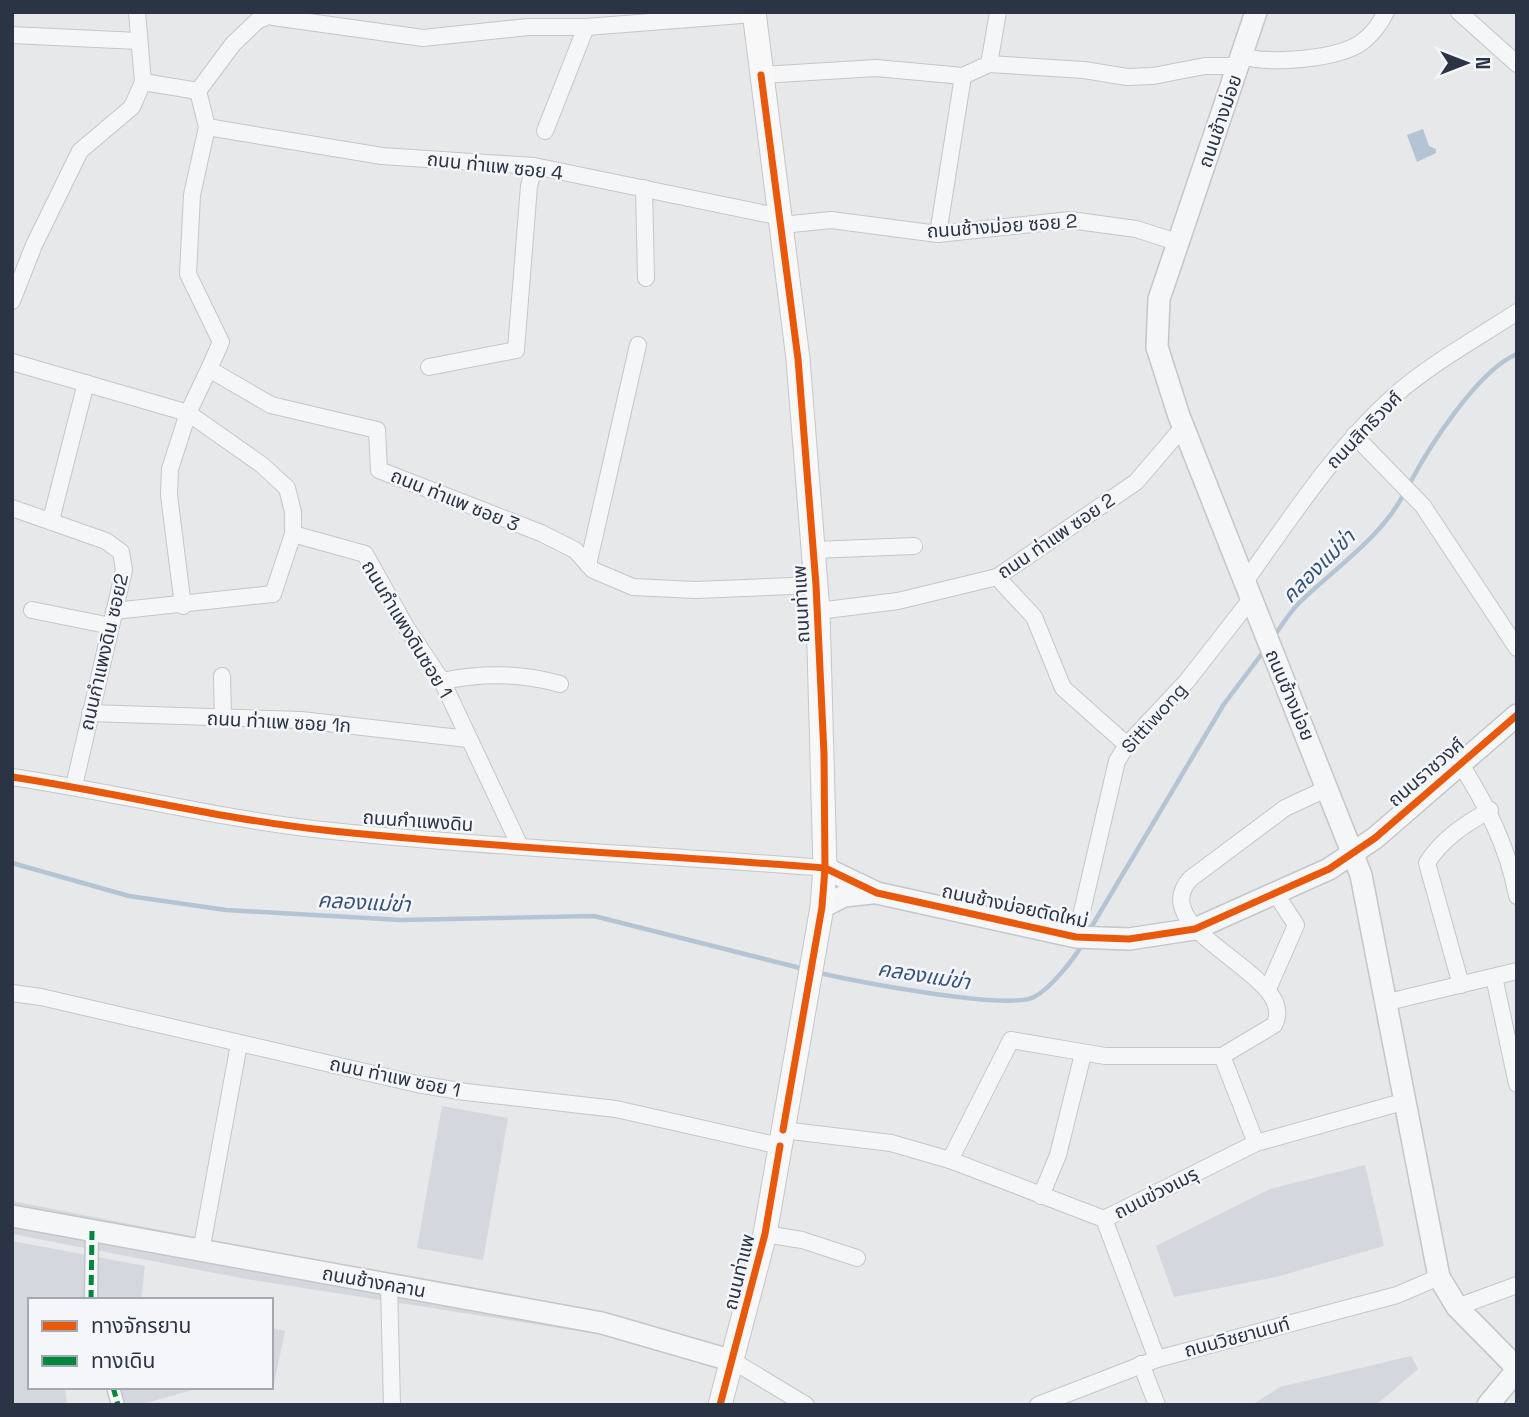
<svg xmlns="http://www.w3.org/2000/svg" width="1529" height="1417" font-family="'Space Grotesk','Noto Sans Thai',sans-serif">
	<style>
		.built { fill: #d4d7dd }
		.water { fill: #b4c4d5 }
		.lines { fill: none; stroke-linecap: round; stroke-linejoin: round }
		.stream { stroke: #b4c4d5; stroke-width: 4.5 }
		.pedestrian-casing { stroke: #c4c6c8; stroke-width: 15 }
		.minor-casing { stroke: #c4c6c8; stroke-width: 18 }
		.tertiary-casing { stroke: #c4c6c8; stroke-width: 24 }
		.secondary-casing { stroke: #c4c6c8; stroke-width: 25 }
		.pedestrian { stroke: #f5f6f7; stroke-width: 12 }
		.minor { stroke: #f5f6f7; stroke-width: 16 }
		.tertiary { stroke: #f5f6f7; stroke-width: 21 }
		.secondary { stroke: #f8f8f8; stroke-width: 23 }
		.quiet { stroke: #00873e; stroke-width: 5; stroke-dasharray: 10 5; stroke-linecap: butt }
		.cycleway-casing { stroke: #f4f6f9; stroke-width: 11 }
		.cycleway { stroke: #e8590c; stroke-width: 7 }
		.labels { text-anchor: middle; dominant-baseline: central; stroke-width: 5; stroke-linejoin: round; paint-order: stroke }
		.street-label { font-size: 19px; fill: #2b3445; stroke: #f4f6f9 }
		.water-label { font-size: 21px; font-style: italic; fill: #34527a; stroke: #f4f6f9 }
	</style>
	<rect width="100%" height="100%" fill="#e6e8ea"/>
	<g class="built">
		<path d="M 442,1106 L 508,1118 L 483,1260 L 417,1248 Z"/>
		<path d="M 1365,1165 L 1384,1246 L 1276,1277 L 1174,1297 L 1156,1246 L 1270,1189 Z"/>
		<path d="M 12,1201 L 596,1315 L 591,1333 L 246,1279 L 12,1234 Z"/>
		<path d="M 12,1241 L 145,1266 L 141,1300 L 30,1300 L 30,1387 L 65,1387 L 67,1405 L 12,1405 Z"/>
		<path d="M 271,1328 L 285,1331 L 274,1384 L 271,1384 Z"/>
		<path d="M 1411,1356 L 1418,1369 L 1376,1405 L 1252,1405 L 1280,1387 Z"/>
		<path d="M 118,1387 L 203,1387 L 139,1405 L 123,1405 Z"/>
	</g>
	<path class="water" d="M 1423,129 L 1429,146 L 1436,149 L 1436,153 L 1417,162 L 1407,135 Z"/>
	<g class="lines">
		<g class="stream">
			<path d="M 1409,485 C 1428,448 1478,370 1517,354"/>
			<path d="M 1273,638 C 1281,626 1289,613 1299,603 C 1335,568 1382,537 1405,492"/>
			<path d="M 12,863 L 129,896 L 226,910 L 401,920 L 594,916 L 804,969"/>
			<path d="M 1089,931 L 1224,704 L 1264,651"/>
			<path d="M 819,973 C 855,981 1007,1011 1034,997 C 1050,989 1073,960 1082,945"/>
		</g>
		<g class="pedestrian-casing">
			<g id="pedestrian">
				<path d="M 91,1300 L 92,1231"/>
				<path d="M 113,1387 L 118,1405"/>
			</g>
		</g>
		<g class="minor-casing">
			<g id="minor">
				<path d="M 137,12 L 143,82 L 198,91"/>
				<path d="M 1459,12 L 1517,64"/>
				<path d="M 273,17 L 423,38 L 528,27 L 586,27 L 754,14"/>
				<path d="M 12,35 L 138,41"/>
				<path d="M 1242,56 C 1269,65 1339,59 1362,42 C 1373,34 1380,24 1386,12"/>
				<path d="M 989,64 L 998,12"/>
				<path d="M 761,75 L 876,68 L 963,76 L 989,64 L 1084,70 L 1127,77 L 1153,76 L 1205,66 L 1239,66"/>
				<path d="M 198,91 L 207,127 L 192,195 L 188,274 L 221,342 L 209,369 L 271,405 L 377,430 L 379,470 L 541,533 L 575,550 L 593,570 L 633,587 L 695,590 L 816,585"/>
				<path d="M 198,91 L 233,44 L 257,21 L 277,12"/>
				<path d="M 207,127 L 382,156 L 534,166 L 781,217"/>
				<path d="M 545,131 L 586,27"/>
				<path d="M 644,188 L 646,278"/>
				<path d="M 782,225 L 831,220 L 938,234 L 1070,220 L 1136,229 L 1177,242"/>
				<path d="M 938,234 L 963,76"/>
				<path d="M 12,301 L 34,245 L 80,151 L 132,107 L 143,82"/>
				<path d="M 12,362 L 188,413 L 262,465 L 287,488 L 293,512 L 293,534 L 273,594 L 114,611"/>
				<path d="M 429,367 L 516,350 L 529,186 L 534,166"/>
				<path d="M 1354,435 L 1423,506 L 1517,648"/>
				<path d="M 12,508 L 106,541 L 121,552 L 124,570 L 74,786"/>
				<path d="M 51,520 L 86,383"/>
				<path d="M 293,534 L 365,554 L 406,627 L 442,681 L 519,844"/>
				<path d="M 813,550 L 914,546"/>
				<path d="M 588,565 L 638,345"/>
				<path d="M 997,577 L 1034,617 L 1063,688 L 1127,745"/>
				<path d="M 1244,583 C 1291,518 1334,450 1394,396 C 1430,364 1476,339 1517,312"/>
				<path d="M 183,606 L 169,495 L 170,469 L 188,413 L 209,369"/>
				<path d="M 32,610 L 111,626"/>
				<path d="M 818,611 L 898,601 L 997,577 L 1136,482 L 1184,426"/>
				<path d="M 222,676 L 223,719"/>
				<path d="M 442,681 C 481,673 522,673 560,684"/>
				<path d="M 90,713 L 301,720 L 468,739"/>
				<path d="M 1460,763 C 1486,804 1508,847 1517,896"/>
				<path d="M 12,777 C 119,793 224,820 332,831 C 496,848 661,855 825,868"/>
				<path d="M 1076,937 L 1117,761 L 1127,745 L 1187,681 L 1251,599"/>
				<path d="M 1494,977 L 1517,1084"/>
				<path d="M 1461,985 L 1427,863 C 1442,839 1465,824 1490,810"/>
				<path d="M 1268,989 L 1296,925 L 1276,894"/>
				<path d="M 12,993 L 41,997 L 417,1084 L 466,1092 L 616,1109 L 780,1146"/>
				<path d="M 1388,1002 L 1517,971"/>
				<path d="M 1222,1056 L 1256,1143"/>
				<path d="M 783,1130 L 891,1143 L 950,1160 L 1104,1219 L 1256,1143 L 1406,1101"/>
				<path d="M 950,1160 L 1011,1040 L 1105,1056 L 1222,1056 L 1274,1025 C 1302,975 1143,933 1190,879 L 1285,808 L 1328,788"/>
				<path d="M 1041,1196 L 1058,1155 L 1083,1054"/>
				<path d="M 1104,1219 L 1157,1359"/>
				<path d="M 765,1234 L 802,1240 L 857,1258"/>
				<path d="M 201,1251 L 239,1044"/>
				<path d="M 389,1285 L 392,1405"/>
				<path d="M 1457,1307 L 1517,1285"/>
				<path d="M 733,1361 L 806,1405"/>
				<path d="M 1141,1364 L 1157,1405"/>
				<path d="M 1038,1405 L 1157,1359 L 1397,1295 L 1439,1277"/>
			</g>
		</g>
		<g class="tertiary-casing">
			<g id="tertiary">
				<path d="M 1256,12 L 1159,299 L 1157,347 L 1179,416 L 1361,875 L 1439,1277 L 1457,1307 L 1517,1368"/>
				<path d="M 825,868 L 877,893 L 1076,937 L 1129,939 L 1195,929 L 1329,869 L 1375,838 L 1517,715"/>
				<path d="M 822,907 L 844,896 L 872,893"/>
				<path d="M 12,1216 L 602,1323 L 733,1361"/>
				<path d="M 1488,1405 L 1517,1370"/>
			</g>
		</g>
		<g class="secondary-casing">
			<path id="secondary" d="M 720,1405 L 765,1234 L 822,907 L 825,868 L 818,611 L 798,359 L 754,12"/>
		</g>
		<use href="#pedestrian" class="pedestrian"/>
		<use href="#minor" class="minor"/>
		<use href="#tertiary" class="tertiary"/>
		<use href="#secondary" class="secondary"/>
		<g class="quiet">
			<path d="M 91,1300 L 92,1231"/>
			<path d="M 113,1387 L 118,1405"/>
		</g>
		<g class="cycleway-casing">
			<g id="cycleway">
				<path d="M 761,75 L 798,359 L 816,585 L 824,754 L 825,868 L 822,907 L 783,1130"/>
				<path d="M 12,777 C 119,793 224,820 332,831 C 496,848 661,855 825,868 L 877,893 L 1076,937 L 1129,939 L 1195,929 L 1329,869 L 1375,838 L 1517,715"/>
				<path d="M 720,1405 L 765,1234 L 780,1146"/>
			</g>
		</g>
		<use href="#cycleway" class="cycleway"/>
	</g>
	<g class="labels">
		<g class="street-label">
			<text transform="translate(1220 121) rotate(-71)">ถนนช้างม่อย</text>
			<text transform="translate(495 166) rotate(6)">ถนน ท่าแพ ซอย 4</text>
			<text transform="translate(1002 226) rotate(-4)">ถนนช้างม่อย ซอย 2</text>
			<text transform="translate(1364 430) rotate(-46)">ถนนสิทธิวงศ์</text>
			<text transform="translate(455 500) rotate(22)">ถนน ท่าแพ ซอย 3</text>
			<text transform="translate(1056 536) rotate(-34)">ถนน ท่าแพ ซอย 2</text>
			<text transform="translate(801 604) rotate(-93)">ถนนท่าแพ</text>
			<text transform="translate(407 629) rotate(59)">ถนนกำแพงดินซอย 1</text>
			<text transform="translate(104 652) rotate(-77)">ถนนกำแพงดิน ซอย2</text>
			<text transform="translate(1290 695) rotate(67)">ถนนช้างม่อย</text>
			<text transform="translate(1154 718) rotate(-48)">Sittiwong</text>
			<text transform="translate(279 722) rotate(3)">ถนน ท่าแพ ซอย 1ก</text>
			<text transform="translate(1426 772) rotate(-41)">ถนนราชวงศ์</text>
			<text transform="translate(418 821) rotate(4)">ถนนกำแพงดิน</text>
			<text transform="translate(1015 906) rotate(12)">ถนนช้างม่อยตัดใหม่</text>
			<text transform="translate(395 1077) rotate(12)">ถนน ท่าแพ ซอย 1</text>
			<text transform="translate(1156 1193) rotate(-27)">ถนนข่วงเมรุ</text>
			<text transform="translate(739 1272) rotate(-76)">ถนนท่าแพ</text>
			<text transform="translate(374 1282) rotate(10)">ถนนช้างคลาน</text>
			<text transform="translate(1237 1337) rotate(-15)">ถนนวิชยานนท์</text>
		</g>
		<g class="water-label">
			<text transform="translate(1318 566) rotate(-45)">คลองแม่ข่า</text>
			<text transform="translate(364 902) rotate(3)">คลองแม่ข่า</text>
			<text transform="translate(924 975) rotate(9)">คลองแม่ข่า</text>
		</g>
	</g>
	<rect width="1529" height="1417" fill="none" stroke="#2b3445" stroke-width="28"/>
	<rect x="28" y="1298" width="245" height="91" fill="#f4f6f9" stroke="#a4a8b1" stroke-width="2"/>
	<rect x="42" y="1321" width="35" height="10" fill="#e8590c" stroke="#a4a8b1" stroke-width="2"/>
	<text x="91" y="1333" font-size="21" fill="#2b3445">ทางจักรยาน</text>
	<rect x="42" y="1356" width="35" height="10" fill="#00873e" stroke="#a4a8b1" stroke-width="2"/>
	<text x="91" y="1368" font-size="21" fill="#2b3445">ทางเดิน</text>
	<g transform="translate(1466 63) rotate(90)" stroke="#f4f6f9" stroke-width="5" paint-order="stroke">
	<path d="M0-5L12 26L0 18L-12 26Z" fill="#2b3445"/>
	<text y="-10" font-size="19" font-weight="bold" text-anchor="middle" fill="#2b3445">N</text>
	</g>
</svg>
